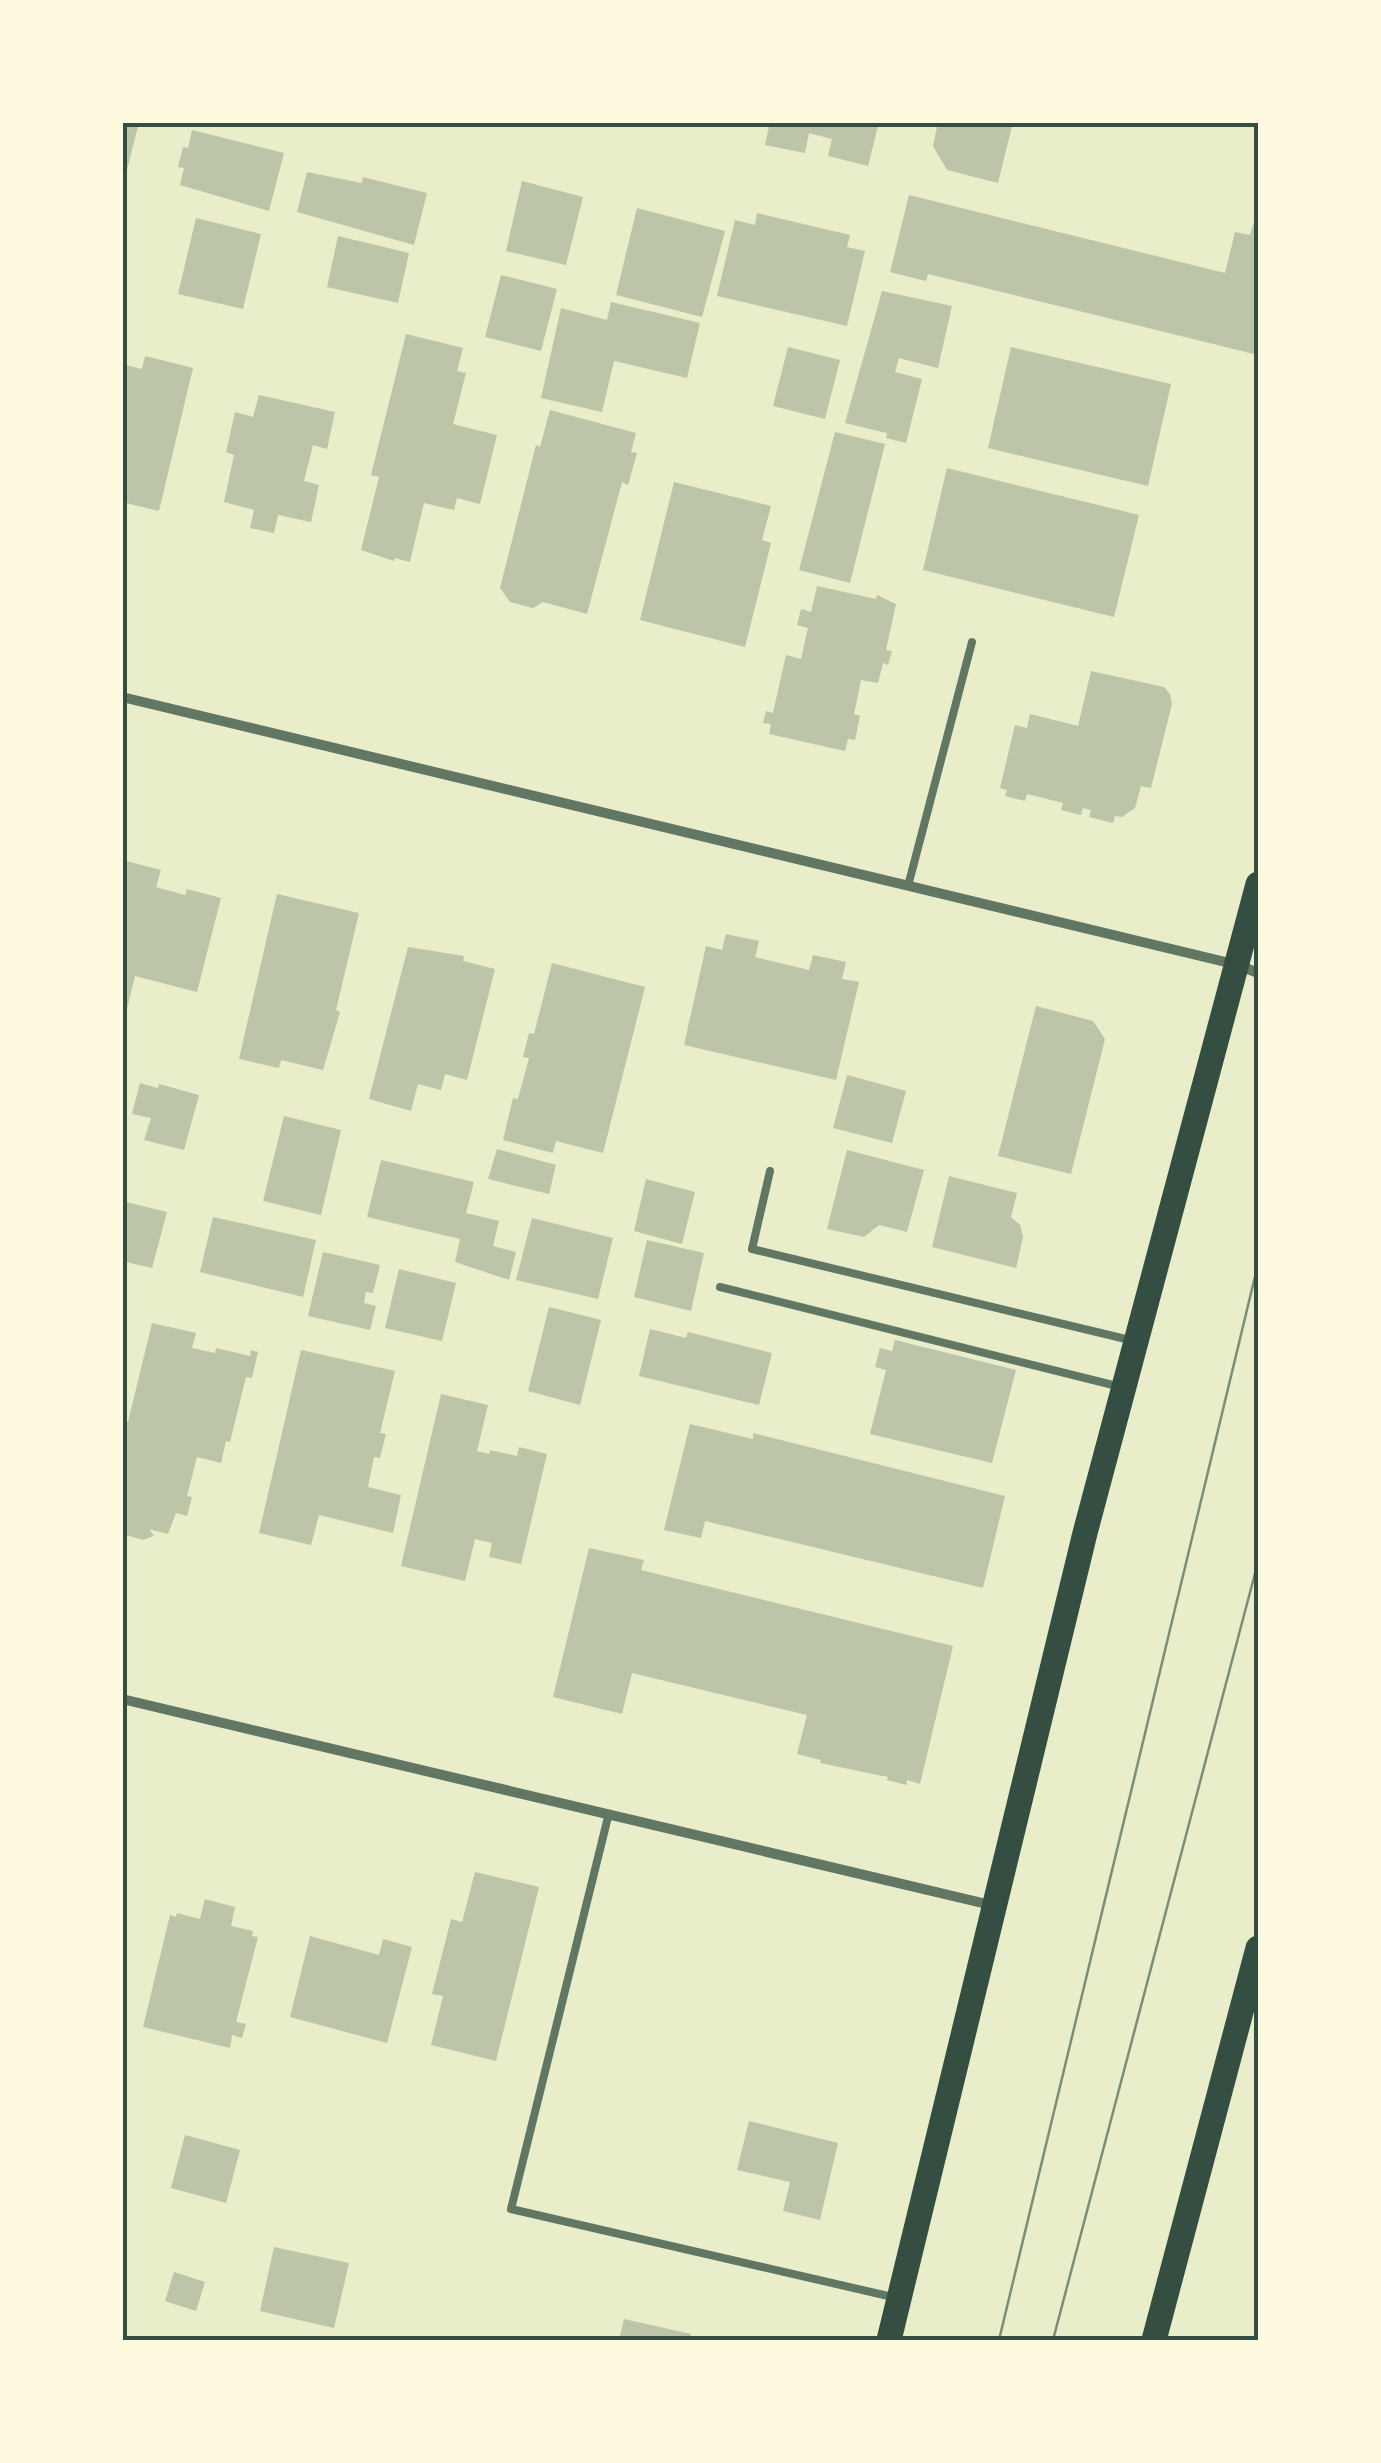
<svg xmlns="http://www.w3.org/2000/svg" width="1381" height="2463" font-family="Raleway,sans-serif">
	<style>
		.building { fill: #bcc5a7 }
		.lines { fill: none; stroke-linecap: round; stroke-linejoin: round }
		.service { stroke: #617663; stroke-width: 8 }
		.minor { stroke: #617663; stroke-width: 10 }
		.primary { stroke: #344e41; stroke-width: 25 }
		.tram { stroke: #7c8e77; stroke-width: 2.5 }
		.neatline { fill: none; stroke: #344e41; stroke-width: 4 }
	</style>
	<rect width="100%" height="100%" fill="#e9edc9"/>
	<g class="building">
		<path d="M 122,122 L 139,122 L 124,182 L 122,182 Z"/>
		<path d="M 770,122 L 879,122 L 868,166 L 828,156 L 832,139 L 809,133 L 805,153 L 765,145 Z"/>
		<path d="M 938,122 L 1013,122 L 998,183 L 947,170 L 933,146 Z"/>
		<path d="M 192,130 L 284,153 L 269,211 L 180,185 L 184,168 L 178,167 L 183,147 L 188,148 Z"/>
		<path d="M 307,172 L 362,183 L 363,177 L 427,193 L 414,245 L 297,212 Z"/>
		<path d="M 522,181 L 583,197 L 566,265 L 506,251 Z"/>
		<path d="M 909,195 L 1225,273 L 1235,232 L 1250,235 L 1258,208 L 1258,355 L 928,274 L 926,281 L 890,272 Z"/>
		<path d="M 637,208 L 725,231 L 702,317 L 616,295 Z"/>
		<path d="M 757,213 L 850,235 L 847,247 L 865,251 L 847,326 L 717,296 L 735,220 L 755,225 Z"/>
		<path d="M 196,218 L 261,234 L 243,309 L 178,294 Z"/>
		<path d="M 338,236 L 409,253 L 398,303 L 327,287 Z"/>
		<path d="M 501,275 L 557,289 L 541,351 L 485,337 Z"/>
		<path d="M 882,291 L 952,306 L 938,368 L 899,358 L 895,372 L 922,379 L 906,443 L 886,438 L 887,433 L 845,423 Z"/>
		<path d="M 611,302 L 700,323 L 687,378 L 614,361 L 602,412 L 541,398 L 561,308 L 607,320 Z"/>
		<path d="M 406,334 L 463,348 L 457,371 L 466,373 L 453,424 L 497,435 L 480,504 L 457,498 L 454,510 L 424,503 L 410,562 L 395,558 L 394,561 L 361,550 L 379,477 L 371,475 Z"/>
		<path d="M 788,347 L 840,360 L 825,419 L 773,406 Z"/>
		<path d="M 1011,347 L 1171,384 L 1148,486 L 988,448 Z"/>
		<path d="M 145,356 L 193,368 L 159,511 L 122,502 L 122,364 L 142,369 Z"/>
		<path d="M 259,395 L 335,412 L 327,449 L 313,445 L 304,481 L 319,485 L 311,522 L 278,515 L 274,533 L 250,528 L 254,510 L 224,502 L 234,455 L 226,452 L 235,412 L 253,417 Z"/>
		<path d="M 550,410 L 636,433 L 631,452 L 637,453 L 628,485 L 622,482 L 587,614 L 543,602 L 533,608 L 510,602 L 500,588 L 536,445 L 540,447 Z"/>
		<path d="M 835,432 L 885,444 L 850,583 L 799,570 Z"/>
		<path d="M 947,468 L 1139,515 L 1114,617 L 923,570 Z"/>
		<path d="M 674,482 L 771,506 L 762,540 L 771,543 L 745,647 L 640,620 Z"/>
		<path d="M 817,586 L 876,599 L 877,595 L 896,604 L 886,650 L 892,651 L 888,665 L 883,663 L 878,683 L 861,680 L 854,714 L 860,716 L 855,740 L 848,739 L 845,751 L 769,734 L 771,724 L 763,723 L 766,711 L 773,713 L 786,655 L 801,659 L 808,628 L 797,625 L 801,609 L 811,612 Z"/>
		<path d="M 1091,671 L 1164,687 L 1170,694 L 1172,704 L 1151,788 L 1141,786 L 1135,808 L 1122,817 L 1115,816 L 1113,823 L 1089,817 L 1091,810 L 1083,808 L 1081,815 L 1061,810 L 1063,803 L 1027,794 L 1025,801 L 1005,796 L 1007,790 L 1000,788 L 1015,725 L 1027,728 L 1030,714 L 1078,726 Z"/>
		<path d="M 122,860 L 161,870 L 156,887 L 185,895 L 187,889 L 221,898 L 197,992 L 135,976 L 124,1021 Z"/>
		<path d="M 277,894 L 359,913 L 336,1010 L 340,1012 L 323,1070 L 281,1060 L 279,1068 L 239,1059 Z"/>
		<path d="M 726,934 L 759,941 L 755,957 L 809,970 L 813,955 L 846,962 L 842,979 L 859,982 L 836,1080 L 684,1045 L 706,946 L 722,950 Z"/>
		<path d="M 408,947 L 464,956 L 463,961 L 495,969 L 467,1080 L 445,1074 L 441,1090 L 418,1084 L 411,1111 L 369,1099 Z"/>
		<path d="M 552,963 L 645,987 L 603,1153 L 556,1141 L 553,1153 L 503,1140 L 513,1098 L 518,1099 L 529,1058 L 523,1057 L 529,1033 L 534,1034 Z"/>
		<path d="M 1036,1006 L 1093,1021 L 1105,1039 L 1071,1174 L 998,1156 Z"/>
		<path d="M 847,1075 L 906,1091 L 892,1143 L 833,1128 Z"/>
		<path d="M 140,1083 L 158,1088 L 159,1084 L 199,1095 L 184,1150 L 144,1140 L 151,1118 L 132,1114 Z"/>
		<path d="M 284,1116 L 341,1130 L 321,1215 L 263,1201 Z"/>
		<path d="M 497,1149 L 556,1165 L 549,1194 L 488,1179 Z"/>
		<path d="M 847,1150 L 924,1170 L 907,1232 L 879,1225 L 864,1237 L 827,1229 Z"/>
		<path d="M 381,1160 L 474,1182 L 466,1213 L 499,1221 L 493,1246 L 516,1252 L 509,1280 L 455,1262 L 460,1239 L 367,1217 Z"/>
		<path d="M 949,1176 L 1017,1193 L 1011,1217 L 1020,1225 L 1023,1237 L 1016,1268 L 932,1247 Z"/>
		<path d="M 646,1179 L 695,1192 L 682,1244 L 634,1231 Z"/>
		<path d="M 122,1201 L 167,1212 L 152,1268 L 122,1261 Z"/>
		<path d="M 213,1217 L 316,1240 L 303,1297 L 200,1272 Z"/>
		<path d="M 532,1218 L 613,1238 L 598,1299 L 516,1280 Z"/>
		<path d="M 647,1240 L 704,1253 L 691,1311 L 634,1297 Z"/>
		<path d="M 323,1252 L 380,1265 L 373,1293 L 366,1292 L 364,1303 L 376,1306 L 370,1330 L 308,1316 Z"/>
		<path d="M 399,1269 L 456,1283 L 442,1341 L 385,1328 Z"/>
		<path d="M 549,1307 L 601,1320 L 580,1405 L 528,1391 Z"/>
		<path d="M 152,1323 L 196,1333 L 192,1348 L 215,1353 L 216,1348 L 250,1356 L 251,1350 L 258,1352 L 252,1378 L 246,1377 L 230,1442 L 226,1441 L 221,1463 L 197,1457 L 187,1496 L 192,1497 L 187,1516 L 176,1513 L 168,1534 L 149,1529 L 154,1536 L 143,1540 L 126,1535 L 122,1528 L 127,1523 L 122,1522 L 122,1426 L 124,1421 L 128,1422 Z"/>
		<path d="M 650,1329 L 686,1338 L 688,1332 L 772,1353 L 759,1405 L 639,1376 Z"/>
		<path d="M 895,1340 L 1016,1370 L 992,1463 L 870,1434 L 886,1370 L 875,1367 L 880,1348 L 892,1351 Z"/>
		<path d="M 301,1350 L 395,1371 L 380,1433 L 386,1434 L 380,1458 L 374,1457 L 368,1487 L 401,1495 L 393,1533 L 319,1515 L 311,1545 L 259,1533 Z"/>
		<path d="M 441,1394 L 488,1405 L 477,1451 L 489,1454 L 490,1450 L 517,1456 L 519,1447 L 547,1454 L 521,1564 L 489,1557 L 492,1543 L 475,1539 L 465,1581 L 401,1566 Z"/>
		<path d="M 690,1424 L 753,1439 L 753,1433 L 1005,1496 L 983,1588 L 705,1521 L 701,1538 L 664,1530 Z"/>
		<path d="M 589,1548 L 644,1560 L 641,1570 L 953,1646 L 920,1784 L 907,1780 L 907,1785 L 887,1780 L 888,1777 L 820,1763 L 821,1760 L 797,1754 L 807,1715 L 632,1673 L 622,1714 L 553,1697 Z"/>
		<path d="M 475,1872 L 539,1887 L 496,2061 L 431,2045 L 443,1996 L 432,1994 L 451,1919 L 462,1922 Z"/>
		<path d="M 205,1899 L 235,1907 L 231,1926 L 253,1931 L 252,1936 L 258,1937 L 236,2022 L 246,2024 L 242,2038 L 232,2035 L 230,2048 L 143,2027 L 170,1915 L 176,1917 L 177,1913 L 200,1919 Z"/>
		<path d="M 310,1936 L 379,1955 L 383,1939 L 412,1947 L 387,2043 L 290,2017 Z"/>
		<path d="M 749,2121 L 838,2143 L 820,2220 L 783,2211 L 790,2182 L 737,2170 Z"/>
		<path d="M 185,2135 L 240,2150 L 226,2203 L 171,2188 Z"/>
		<path d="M 274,2247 L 349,2263 L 334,2328 L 260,2311 Z"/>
		<path d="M 174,2272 L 205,2282 L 196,2311 L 165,2301 Z"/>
		<path d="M 624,2319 L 691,2334 L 690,2340 L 619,2340 Z"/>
	</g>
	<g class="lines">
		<g class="service">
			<path d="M 908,886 L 972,642"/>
			<path d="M 770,1171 L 752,1249 L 1134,1341"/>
			<path d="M 720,1287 L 1121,1387"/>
			<path d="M 608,1817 L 511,2209 L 897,2298"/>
		</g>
		<g class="minor">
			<path d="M 122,697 L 1238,965 L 1258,973"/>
			<path d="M 122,1699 L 995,1906"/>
		</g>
		<g class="primary">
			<path d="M 889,2340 L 1085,1533 L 1258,884"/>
			<path d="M 1154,2340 L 1258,1948"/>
		</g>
		<g class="tram">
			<path d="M 999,2340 L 1258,1264"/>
			<path d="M 1053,2340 L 1258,1562"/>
		</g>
	</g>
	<rect width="1381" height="2463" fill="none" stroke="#fefae0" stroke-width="250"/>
	<rect x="125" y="125" width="1131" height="2213" class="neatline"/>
</svg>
